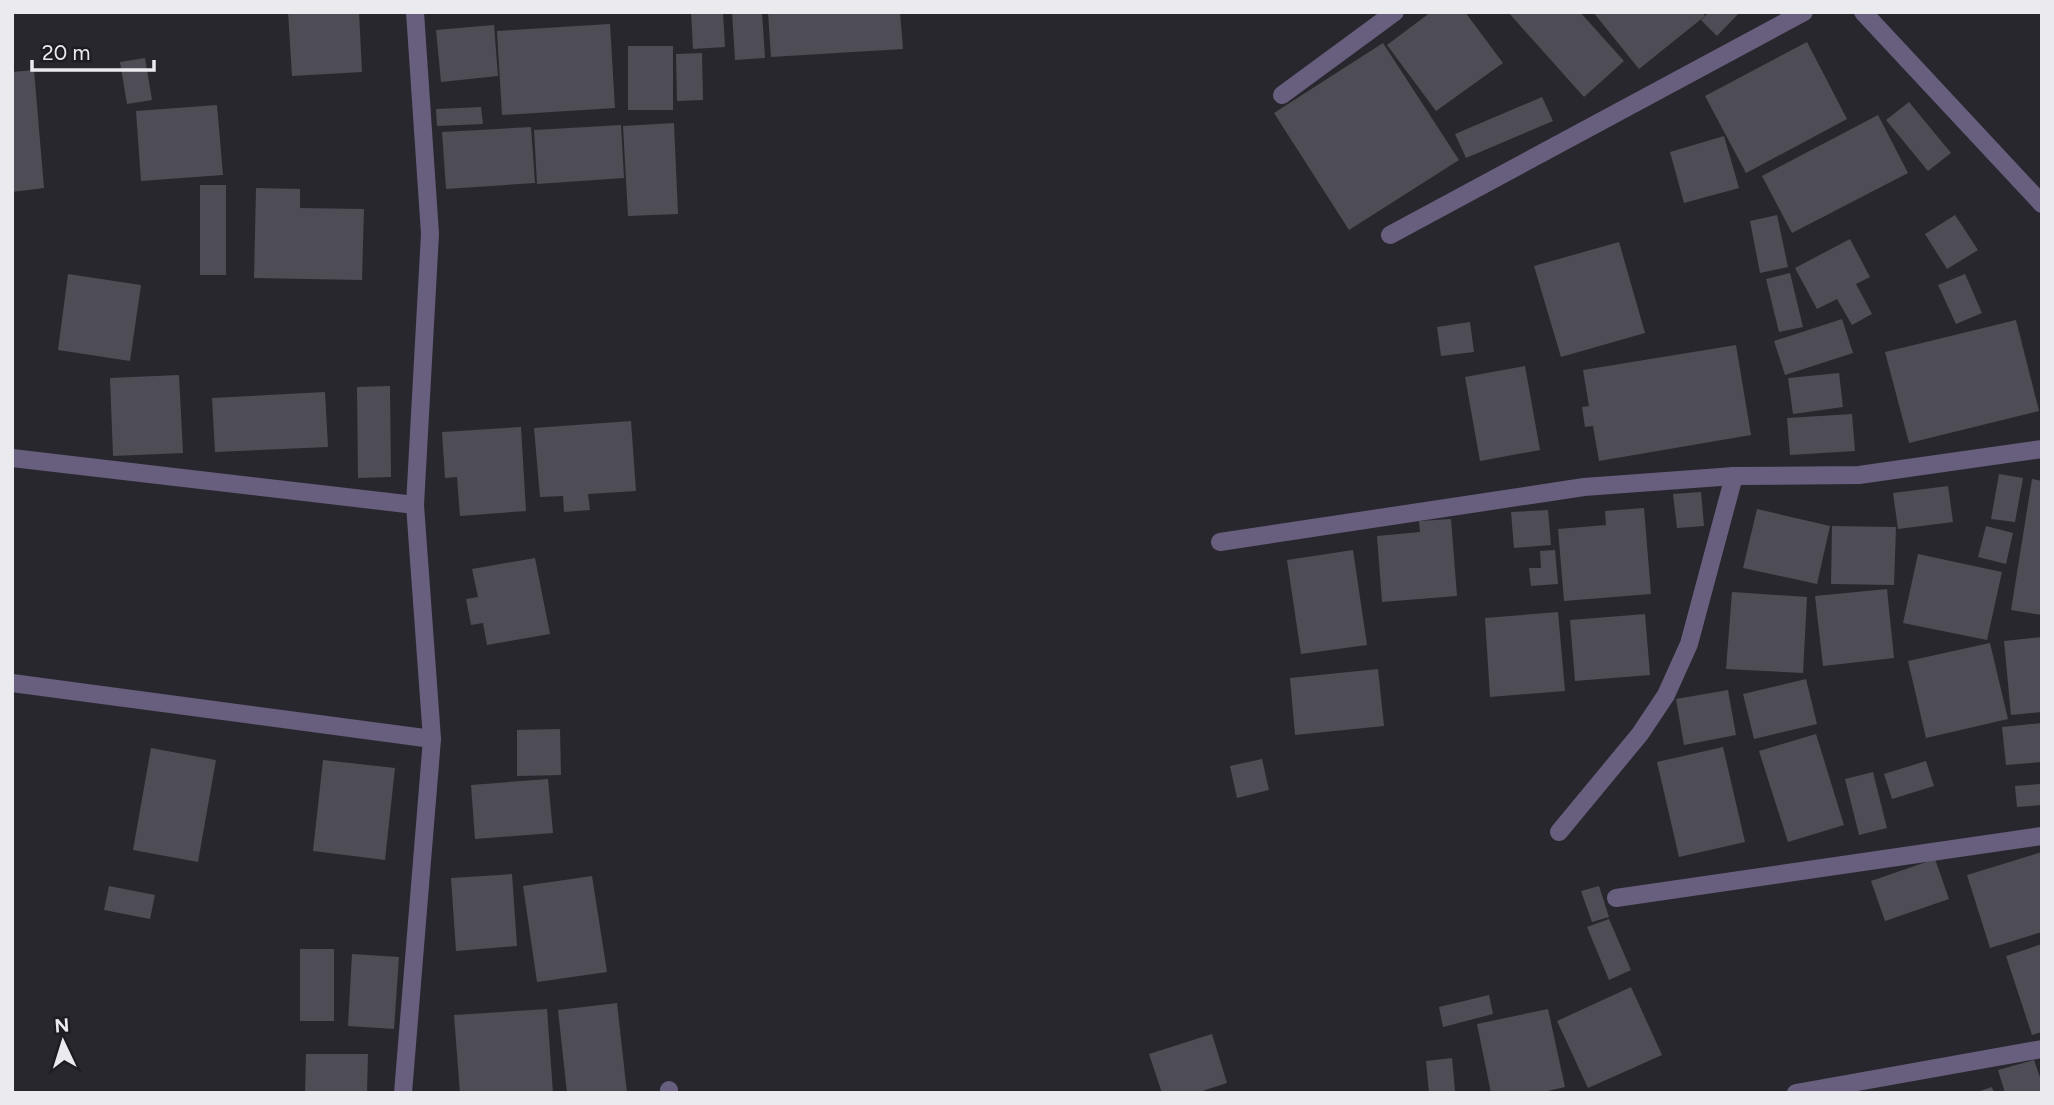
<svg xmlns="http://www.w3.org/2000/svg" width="2054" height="1105" font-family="Figtree,sans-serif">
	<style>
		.building { fill: #4e4c54 }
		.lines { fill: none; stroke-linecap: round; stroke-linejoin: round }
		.minor { stroke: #685e7d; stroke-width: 18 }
	</style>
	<rect width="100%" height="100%" fill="#29272e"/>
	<g class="building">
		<path d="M 288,12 L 359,12 L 362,72 L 292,76 Z"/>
		<path d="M 691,12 L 723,12 L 725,47 L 693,49 Z"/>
		<path d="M 732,12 L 762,12 L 765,58 L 735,60 Z"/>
		<path d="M 768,12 L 900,12 L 903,49 L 771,57 Z"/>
		<path d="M 1431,12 L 1465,12 L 1503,63 L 1436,111 L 1387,45 Z"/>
		<path d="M 1508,12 L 1580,12 L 1624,61 L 1584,97 Z"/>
		<path d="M 1593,12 L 1702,12 L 1705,16 L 1639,69 Z"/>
		<path d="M 1709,12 L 1740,12 L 1717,36 L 1701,20 Z"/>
		<path d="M 610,24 L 615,108 L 502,115 L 497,31 Z"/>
		<path d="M 494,25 L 498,76 L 441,82 L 436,30 Z"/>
		<path d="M 1807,42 L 1847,119 L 1746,173 L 1705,96 Z"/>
		<path d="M 1383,43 L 1459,160 L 1349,230 L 1274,113 Z"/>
		<rect x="628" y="46" width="45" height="64"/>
		<path d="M 702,53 L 703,100 L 677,101 L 676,54 Z"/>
		<path d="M 145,58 L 152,100 L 127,104 L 120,62 Z"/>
		<path d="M 34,70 L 44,188 L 12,192 L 12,72 Z"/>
		<path d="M 1542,97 L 1553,121 L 1466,158 L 1455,134 Z"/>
		<path d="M 1909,102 L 1951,153 L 1928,171 L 1886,120 Z"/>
		<path d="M 217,105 L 223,175 L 141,181 L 136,111 Z"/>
		<path d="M 481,107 L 483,124 L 437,126 L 436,109 Z"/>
		<path d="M 1878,115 L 1908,173 L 1792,233 L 1762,176 Z"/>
		<path d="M 674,123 L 678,214 L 628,216 L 623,126 Z"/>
		<path d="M 621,125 L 624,178 L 537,184 L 534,130 Z"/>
		<path d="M 531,127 L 535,183 L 446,189 L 442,132 Z"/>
		<path d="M 1724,136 L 1739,188 L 1684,203 L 1670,152 Z"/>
		<rect x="200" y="185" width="26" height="90"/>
		<path d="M 256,188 L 300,189 L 300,208 L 364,209 L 362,280 L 254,278 Z"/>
		<path d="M 1777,215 L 1788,267 L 1760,273 L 1750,221 Z"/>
		<path d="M 1955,215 L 1978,250 L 1947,269 L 1925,234 Z"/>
		<path d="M 1850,239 L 1870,277 L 1856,284 L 1872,314 L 1852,325 L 1837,299 L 1817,309 L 1795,268 Z"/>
		<path d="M 1619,242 L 1645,333 L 1561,357 L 1534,266 Z"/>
		<path d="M 1790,273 L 1803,327 L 1779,332 L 1766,279 Z"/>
		<path d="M 68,274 L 141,285 L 130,361 L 58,350 Z"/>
		<path d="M 1965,274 L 1982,313 L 1956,324 L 1938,285 Z"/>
		<path d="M 1842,319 L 1853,353 L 1785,375 L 1774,341 Z"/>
		<path d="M 2016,320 L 2039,411 L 1909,443 L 1885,352 Z"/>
		<path d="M 1470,322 L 1474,352 L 1441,356 L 1437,327 Z"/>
		<path d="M 1736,345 L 1751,435 L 1599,461 L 1593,426 L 1585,427 L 1582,407 L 1589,406 L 1583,370 Z"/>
		<path d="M 1525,366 L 1540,450 L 1480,461 L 1465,377 Z"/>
		<path d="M 1839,373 L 1843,407 L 1793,414 L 1788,378 Z"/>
		<path d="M 179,375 L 183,453 L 113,456 L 110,378 Z"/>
		<path d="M 390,386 L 391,477 L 358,478 L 357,387 Z"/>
		<path d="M 325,392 L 328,447 L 215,452 L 212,398 Z"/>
		<path d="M 1852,414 L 1855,451 L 1790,455 L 1787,418 Z"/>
		<path d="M 631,421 L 636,491 L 588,494 L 590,510 L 564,512 L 563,496 L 540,497 L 534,428 Z"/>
		<path d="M 521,427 L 526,511 L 460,516 L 457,477 L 445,478 L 442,432 Z"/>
		<path d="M 1999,474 L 2023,478 L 2015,522 L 1991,519 Z"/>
		<path d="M 2032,479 L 2042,481 L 2042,615 L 2011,610 Z"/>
		<path d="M 1948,486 L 1953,522 L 1898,529 L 1893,493 Z"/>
		<path d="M 1701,492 L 1704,526 L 1677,528 L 1673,494 Z"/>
		<path d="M 1644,508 L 1651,594 L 1564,601 L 1558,529 L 1606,525 L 1605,511 Z"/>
		<path d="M 1757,509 L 1830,526 L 1817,584 L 1743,568 Z"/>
		<path d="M 1548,510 L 1551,545 L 1514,548 L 1511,512 Z"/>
		<path d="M 1451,519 L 1457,596 L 1382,602 L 1377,536 L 1420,532 L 1419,521 Z"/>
		<path d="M 1832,526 L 1896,527 L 1894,585 L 1831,584 Z"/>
		<path d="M 1986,526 L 2013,533 L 2006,564 L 1978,557 Z"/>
		<path d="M 1353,550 L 1367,645 L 1301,654 L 1287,560 Z"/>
		<path d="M 1555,550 L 1558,584 L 1531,586 L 1529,568 L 1541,568 L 1540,551 Z"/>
		<path d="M 1918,554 L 2002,572 L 1987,640 L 1903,623 Z"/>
		<path d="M 535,558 L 550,634 L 487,645 L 483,623 L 471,625 L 466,599 L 478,597 L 472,569 Z"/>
		<path d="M 1887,589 L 1894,658 L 1823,666 L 1815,596 Z"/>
		<path d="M 1732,592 L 1807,597 L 1803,673 L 1726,669 Z"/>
		<path d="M 1558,612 L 1565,691 L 1490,697 L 1485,618 Z"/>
		<path d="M 1645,614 L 1650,675 L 1575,681 L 1570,620 Z"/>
		<path d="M 2042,637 L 2042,712 L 2011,715 L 2004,641 Z"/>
		<path d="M 1990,643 L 2008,719 L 1926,738 L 1908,661 Z"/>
		<path d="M 1378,669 L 1384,726 L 1295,735 L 1290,678 Z"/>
		<path d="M 1806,679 L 1817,724 L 1754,739 L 1743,694 Z"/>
		<path d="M 1728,690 L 1736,735 L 1684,745 L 1676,699 Z"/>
		<path d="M 2042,723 L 2042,762 L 2006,765 L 2002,727 Z"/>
		<path d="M 560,729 L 561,775 L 517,776 L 517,730 Z"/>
		<path d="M 1816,734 L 1844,825 L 1788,842 L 1759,751 Z"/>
		<path d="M 1723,747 L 1745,842 L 1679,857 L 1657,762 Z"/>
		<path d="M 151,748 L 216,760 L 198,862 L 133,850 Z"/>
		<path d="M 1262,759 L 1269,790 L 1237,798 L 1230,766 Z"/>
		<path d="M 323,760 L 395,768 L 385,860 L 313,851 Z"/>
		<path d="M 1926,761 L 1934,786 L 1892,799 L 1884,774 Z"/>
		<path d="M 1873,772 L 1887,828 L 1859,835 L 1845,779 Z"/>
		<path d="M 548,779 L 553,833 L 475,839 L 471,785 Z"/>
		<path d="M 2040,784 L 2042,805 L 2017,807 L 2015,786 Z"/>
		<path d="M 2042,852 L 2042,932 L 1990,948 L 1967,875 Z"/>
		<path d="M 1935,859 L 1949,899 L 1885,921 L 1871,881 Z"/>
		<path d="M 512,874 L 517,946 L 456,951 L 451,878 Z"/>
		<path d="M 592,876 L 607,972 L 537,982 L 523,886 Z"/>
		<path d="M 109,886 L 155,895 L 150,919 L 104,910 Z"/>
		<path d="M 1599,886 L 1609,917 L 1592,922 L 1581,891 Z"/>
		<path d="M 1609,919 L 1631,970 L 1609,980 L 1587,927 Z"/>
		<path d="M 2042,944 L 2042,1032 L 2032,1035 L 2006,956 Z"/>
		<rect x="300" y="949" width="34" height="72"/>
		<path d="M 352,954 L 399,957 L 394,1029 L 348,1026 Z"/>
		<path d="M 1631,987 L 1662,1055 L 1588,1088 L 1557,1021 Z"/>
		<path d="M 1489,995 L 1493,1014 L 1443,1027 L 1439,1007 Z"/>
		<path d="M 617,1003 L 627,1093 L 567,1093 L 558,1010 Z"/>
		<path d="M 547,1009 L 553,1093 L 460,1093 L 454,1015 Z"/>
		<path d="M 1548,1009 L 1565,1087 L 1539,1093 L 1491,1093 L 1477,1024 Z"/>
		<path d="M 1212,1034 L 1227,1083 L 1196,1093 L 1162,1093 L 1149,1054 Z"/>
		<path d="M 306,1054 L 368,1054 L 367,1093 L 305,1093 Z"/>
		<path d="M 1452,1058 L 1455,1091 L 1429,1093 L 1426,1061 Z"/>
		<path d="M 2034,1060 L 2042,1083 L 2042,1093 L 2005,1093 L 1998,1070 Z"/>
		<path d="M 1992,1087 L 1994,1093 L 1977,1093 L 1977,1092 Z"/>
	</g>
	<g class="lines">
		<g class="minor">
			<path d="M 1863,12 L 2042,204"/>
			<path d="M 1282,95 L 1395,12"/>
			<path d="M 1390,235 L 1804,12"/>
			<path d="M 12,458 L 415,505"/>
			<path d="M 1220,542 L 1584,487 L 1734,476 L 1859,475 L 2042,449"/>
			<path d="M 12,683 L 432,739"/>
			<path d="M 1559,832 L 1640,734 L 1666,695 L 1689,644 L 1734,476"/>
			<path d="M 1616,898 L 2042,836"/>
			<path d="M 669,1090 L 669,1093"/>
			<path d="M 403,1093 L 432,739 L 415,505 L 430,234 L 415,12"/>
			<path d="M 1796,1093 L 2042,1049"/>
		</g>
	</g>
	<rect width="2054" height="1105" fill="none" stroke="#ebeaef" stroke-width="28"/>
	<g transform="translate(63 1042) rotate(356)" stroke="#1f1d24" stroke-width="5" paint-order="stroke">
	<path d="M0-5L12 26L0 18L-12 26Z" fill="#ebeaef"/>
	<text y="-10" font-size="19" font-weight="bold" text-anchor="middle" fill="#ebeaef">N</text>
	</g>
	<path d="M32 60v10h122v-10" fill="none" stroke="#ebeaef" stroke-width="3.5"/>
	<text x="42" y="60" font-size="21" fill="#ebeaef" stroke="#1f1d24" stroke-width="5" paint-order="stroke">20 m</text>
</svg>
